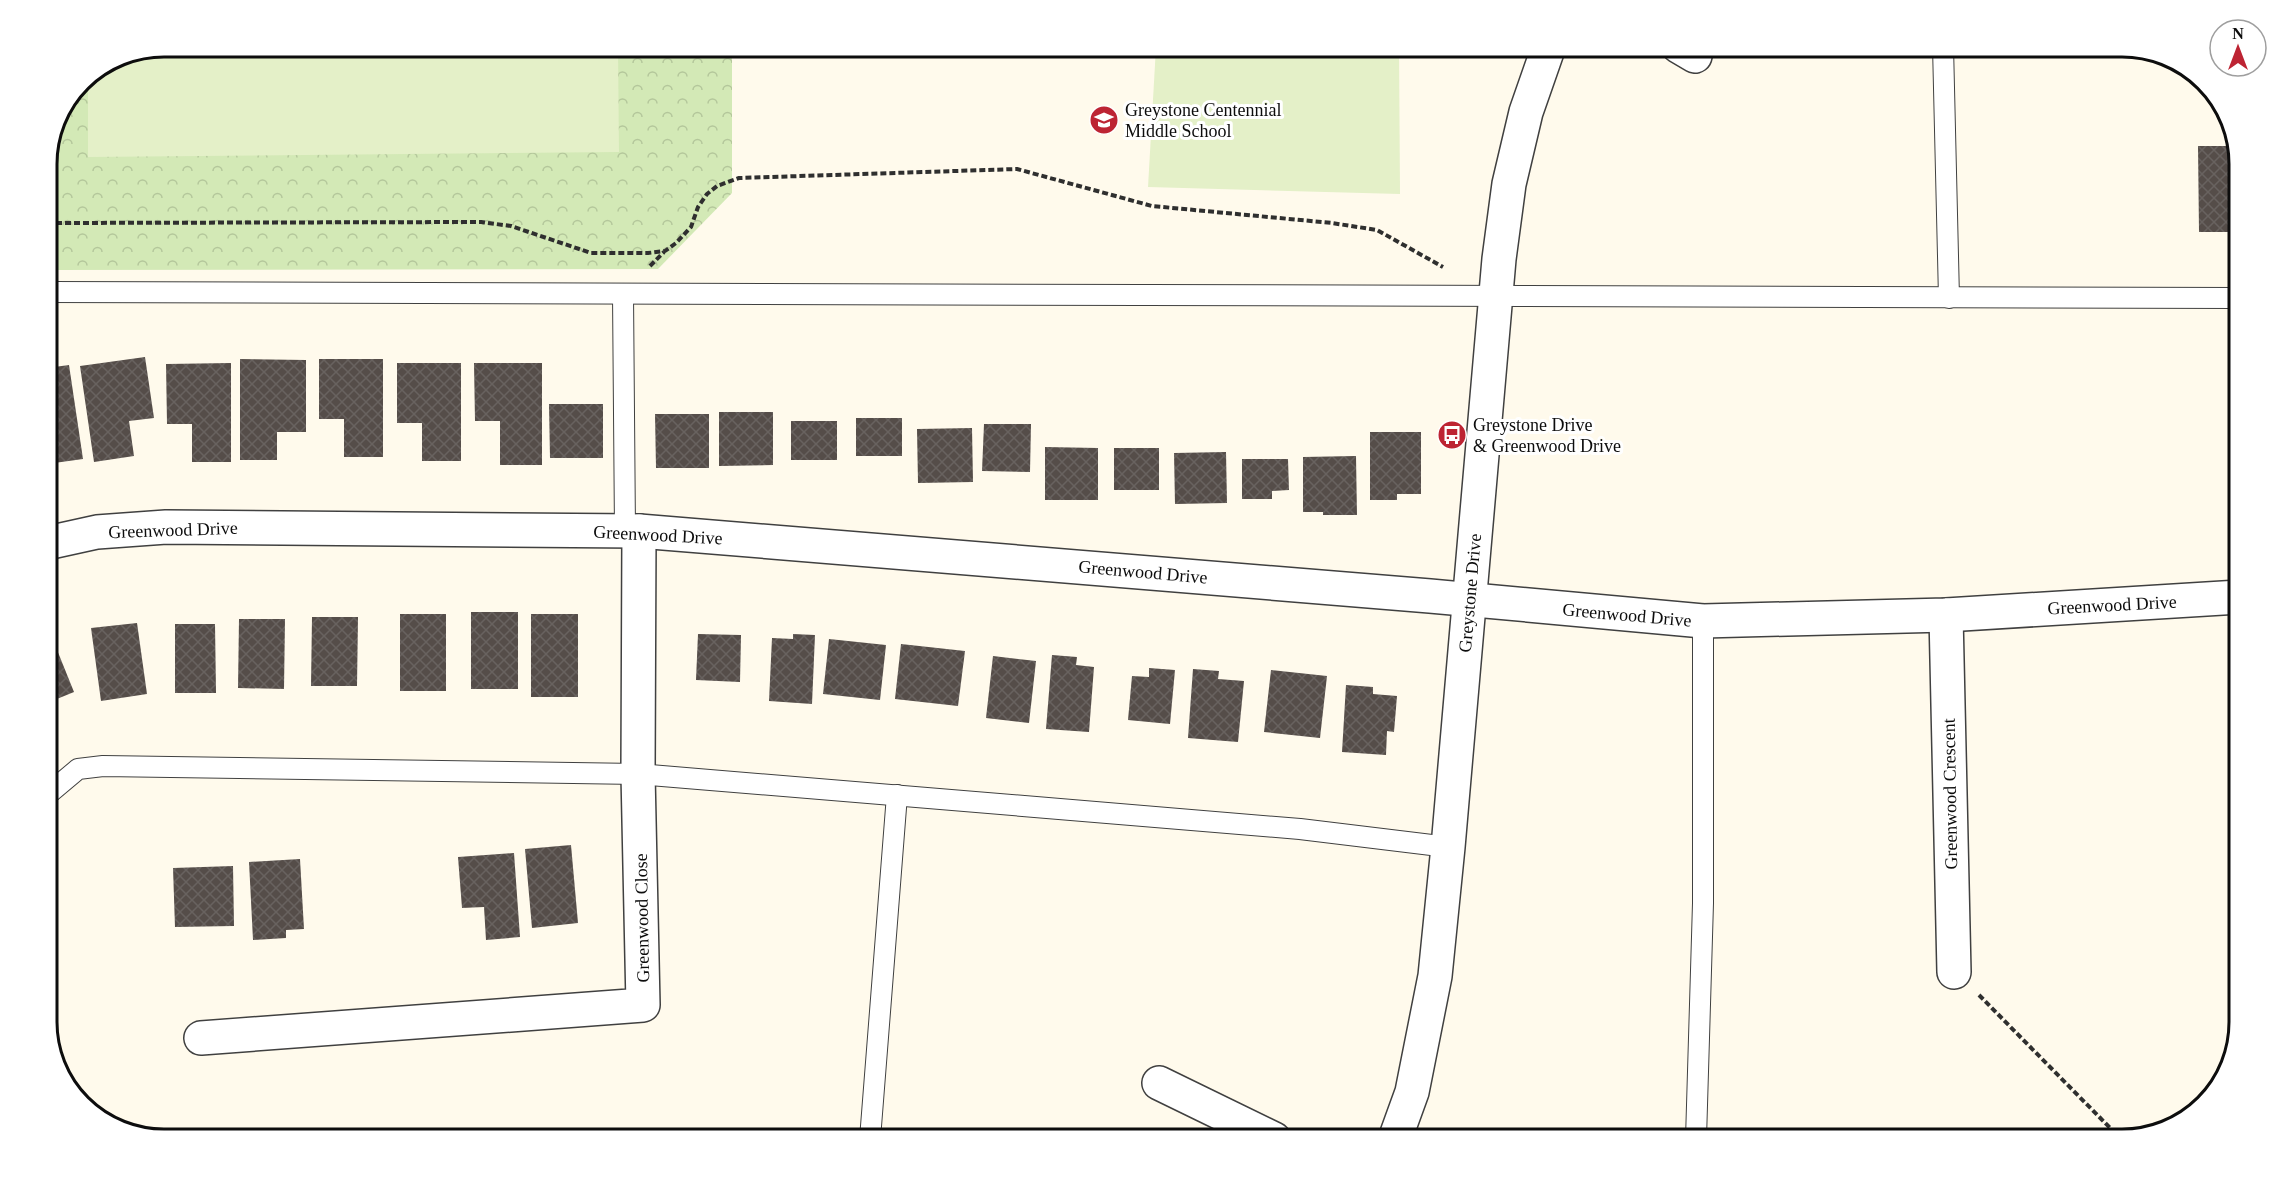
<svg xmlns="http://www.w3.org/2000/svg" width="2286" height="1186" font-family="'Times New Roman',serif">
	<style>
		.park { fill: url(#park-crowns) }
		.pitch { fill: #e4f0c8 }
		.building { fill: url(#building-cross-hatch) }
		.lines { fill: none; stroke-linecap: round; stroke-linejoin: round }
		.service-casing { stroke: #404040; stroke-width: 22 }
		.minor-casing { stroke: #404040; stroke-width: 36 }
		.tertiary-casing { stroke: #404040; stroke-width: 36 }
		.path { stroke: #2f2f2f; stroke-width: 4; stroke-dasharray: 6 3; stroke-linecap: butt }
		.service { stroke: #fff; stroke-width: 20 }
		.minor { stroke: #fff; stroke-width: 33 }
		.tertiary { stroke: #fff; stroke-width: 33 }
		.labels { text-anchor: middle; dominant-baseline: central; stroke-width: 6; stroke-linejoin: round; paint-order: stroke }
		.poi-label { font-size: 18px; fill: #0d0d0d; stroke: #fff; text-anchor: start }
		.street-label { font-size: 18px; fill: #0d0d0d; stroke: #fff }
		.rim { fill: none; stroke: #0d0d0d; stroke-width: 3 }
	</style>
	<defs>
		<pattern id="park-crowns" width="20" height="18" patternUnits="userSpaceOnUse" patternTransform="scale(1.5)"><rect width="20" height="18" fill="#d3e9b6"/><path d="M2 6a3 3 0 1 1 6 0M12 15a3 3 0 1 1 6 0" fill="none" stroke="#b4c79b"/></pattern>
		<pattern id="building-cross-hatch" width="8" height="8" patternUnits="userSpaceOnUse" patternTransform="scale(1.5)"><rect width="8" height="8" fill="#554d49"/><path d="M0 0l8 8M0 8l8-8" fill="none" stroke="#68625f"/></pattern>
	</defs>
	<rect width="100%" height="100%" fill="#fffaec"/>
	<path class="park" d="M 164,46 L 732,47 L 732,193 L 658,269 L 47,270 L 47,157 L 56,119 L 81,81 L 119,55 Z"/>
	<g class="pitch">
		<path d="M 164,47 L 618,47 L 619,152 L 88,157 L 88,77 L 119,55 Z"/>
		<path d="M 1156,47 L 1399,47 L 1400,194 L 1148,187 Z"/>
	</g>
	<g class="building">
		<path d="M 2198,146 L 2230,146 L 2230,178 L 2239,178 L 2239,232 L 2199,232 Z"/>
		<path d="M 145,357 L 154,418 L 129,421 L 134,456 L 94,462 L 80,366 Z"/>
		<path d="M 240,359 L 306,360 L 306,432 L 277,432 L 277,460 L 240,460 Z"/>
		<path d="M 319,359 L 383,359 L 383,457 L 344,457 L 344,419 L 319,419 Z"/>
		<path d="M 231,363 L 231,462 L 192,462 L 192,424 L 167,424 L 166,364 Z"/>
		<path d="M 397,363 L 461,363 L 461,461 L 422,461 L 422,423 L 397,423 Z"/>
		<path d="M 474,363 L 542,363 L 542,465 L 500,465 L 500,421 L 475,421 Z"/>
		<path d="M 69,365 L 83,459 L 47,464 L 47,368 Z"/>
		<path d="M 549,404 L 603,404 L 603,458 L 550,458 Z"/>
		<path d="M 719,412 L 773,412 L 773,465 L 719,466 Z"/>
		<path d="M 655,414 L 709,414 L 709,468 L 656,468 Z"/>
		<rect x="856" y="418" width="46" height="38"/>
		<rect x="791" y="421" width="46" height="39"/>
		<path d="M 984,424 L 1031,424 L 1030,472 L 982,471 Z"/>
		<path d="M 972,428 L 973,482 L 918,483 L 917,429 Z"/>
		<path d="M 1370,432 L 1421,432 L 1421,494 L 1397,494 L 1397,500 L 1370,500 Z"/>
		<path d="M 1045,447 L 1098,448 L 1098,500 L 1045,500 Z"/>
		<rect x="1114" y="448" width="45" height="42"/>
		<path d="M 1226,452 L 1227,503 L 1175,504 L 1174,453 Z"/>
		<path d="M 1356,456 L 1357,515 L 1323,515 L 1323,512 L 1303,512 L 1303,457 Z"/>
		<path d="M 1242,459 L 1288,459 L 1289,490 L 1272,491 L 1272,499 L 1242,499 Z"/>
		<rect x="471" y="612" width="47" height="77"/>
		<rect x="400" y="614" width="46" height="77"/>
		<rect x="531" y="614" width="47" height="83"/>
		<path d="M 312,617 L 358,617 L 357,686 L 311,686 Z"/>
		<path d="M 239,619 L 285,619 L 284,689 L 238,688 Z"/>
		<path d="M 137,623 L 147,694 L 101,701 L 91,628 Z"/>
		<path d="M 175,624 L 215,624 L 216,693 L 175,693 Z"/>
		<path d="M 49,630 L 74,692 L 47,703 L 47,631 Z"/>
		<path d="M 698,634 L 741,635 L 740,682 L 696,680 Z"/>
		<path d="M 793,634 L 815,635 L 812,704 L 769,701 L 772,638 L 793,639 Z"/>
		<path d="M 829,639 L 886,645 L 880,700 L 823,694 Z"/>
		<path d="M 901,644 L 965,651 L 958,706 L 895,699 Z"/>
		<path d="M 1052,655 L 1077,657 L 1076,665 L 1094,667 L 1089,732 L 1046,729 Z"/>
		<path d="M 993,656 L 1036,661 L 1029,723 L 986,718 Z"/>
		<path d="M 1149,668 L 1175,670 L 1170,724 L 1128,720 L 1132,676 L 1149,677 Z"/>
		<path d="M 1193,669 L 1219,671 L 1218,679 L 1244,681 L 1238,742 L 1188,738 Z"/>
		<path d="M 1271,670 L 1327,676 L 1320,738 L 1264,732 Z"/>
		<path d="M 1346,685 L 1373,687 L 1373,694 L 1397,696 L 1394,732 L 1387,731 L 1386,755 L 1342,752 Z"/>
		<path d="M 571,845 L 578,923 L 532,928 L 525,849 Z"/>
		<path d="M 514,853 L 520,937 L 486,940 L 484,907 L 462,908 L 458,857 Z"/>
		<path d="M 300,859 L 304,929 L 286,930 L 286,938 L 253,940 L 249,862 Z"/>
		<path d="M 233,866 L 234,926 L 175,927 L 173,868 Z"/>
	</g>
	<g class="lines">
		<g class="service-casing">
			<g id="service">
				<path d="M 1943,46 L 1949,298"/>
				<path d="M 47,292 L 2239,298"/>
				<path d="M 623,294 L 625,531"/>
				<path d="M 47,795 L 78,769 L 103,766 L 638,774 L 1300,829 L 1448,847"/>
				<path d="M 870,1139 L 897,795"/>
				<path d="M 1696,1139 L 1703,903 L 1703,621"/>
			</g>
		</g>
		<g class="minor-casing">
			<g id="minor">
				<path d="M 1678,46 L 1695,56"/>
				<path d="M 47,543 L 97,532 L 166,527 L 639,531 L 1430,596 L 1703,621 L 1946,615 L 2239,597"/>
				<path d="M 1946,615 L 1954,972"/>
				<path d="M 201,1038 L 643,1005 L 638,774 L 639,531"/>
				<path d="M 1159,1083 L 1274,1139"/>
			</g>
		</g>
		<g class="tertiary-casing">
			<path id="tertiary" d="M 1395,1139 L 1412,1092 L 1435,976 L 1448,847 L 1499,259 L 1509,184 L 1526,112 L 1549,46"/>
		</g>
		<g class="path">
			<path d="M 47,223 L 481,222 L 511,226 L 591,253 L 648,253 L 665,251 L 676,243 L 691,227 L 698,207 L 707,194 L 717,186 L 739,178 L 1017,169 L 1152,206 L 1332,223 L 1377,230 L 1443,267"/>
			<path d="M 650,266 L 664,252"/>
			<path d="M 1979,995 L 2121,1139"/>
		</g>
		<use href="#service" class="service"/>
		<use href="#minor" class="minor"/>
		<use href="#tertiary" class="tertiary"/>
	</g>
	<defs>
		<g id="school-disc" transform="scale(1.5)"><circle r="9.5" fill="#bd2433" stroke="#fff"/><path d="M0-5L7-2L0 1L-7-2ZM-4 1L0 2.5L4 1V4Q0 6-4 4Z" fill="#fff"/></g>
		<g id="bus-disc" transform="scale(1.5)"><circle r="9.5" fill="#bd2433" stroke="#fff"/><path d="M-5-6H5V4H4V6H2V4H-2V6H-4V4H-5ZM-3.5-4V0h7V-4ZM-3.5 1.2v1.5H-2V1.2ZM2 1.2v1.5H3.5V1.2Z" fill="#fff"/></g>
	</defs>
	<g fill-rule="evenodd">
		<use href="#school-disc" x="1104" y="120"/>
		<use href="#bus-disc" x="1452" y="435"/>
	</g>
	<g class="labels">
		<g class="poi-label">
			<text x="1125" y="110">Greystone Centennial<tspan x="1125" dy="21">Middle School</tspan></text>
			<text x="1473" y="425">Greystone Drive<tspan x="1473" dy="21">&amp; Greenwood Drive</tspan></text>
		</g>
		<g class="street-label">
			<text transform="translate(173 530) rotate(-2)">Greenwood Drive</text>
			<text transform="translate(658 535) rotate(3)">Greenwood Drive</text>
			<text transform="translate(1143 572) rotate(5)">Greenwood Drive</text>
			<text transform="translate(1470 593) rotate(-85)">Greystone Drive</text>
			<text transform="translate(2112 605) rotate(-3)">Greenwood Drive</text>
			<text transform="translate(1627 615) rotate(5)">Greenwood Drive</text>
			<text transform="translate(1950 794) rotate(-91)">Greenwood Crescent</text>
			<text transform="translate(642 918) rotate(-91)">Greenwood Close</text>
		</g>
	</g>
	<path d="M0 0H2286V1186H0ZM164 57H2122A107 107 0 0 1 2229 164V1022A107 107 0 0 1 2122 1129H164A107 107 0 0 1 57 1022V164A107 107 0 0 1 164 57Z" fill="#fff" fill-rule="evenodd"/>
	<path class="rim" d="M164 57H2122A107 107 0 0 1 2229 164V1022A107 107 0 0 1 2122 1129H164A107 107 0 0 1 57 1022V164A107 107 0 0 1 164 57Z"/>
	<g transform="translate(2238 48)"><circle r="28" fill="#ffffff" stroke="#9e9e9e" stroke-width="1.5"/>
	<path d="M0-4.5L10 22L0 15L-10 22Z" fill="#bd2433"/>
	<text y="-9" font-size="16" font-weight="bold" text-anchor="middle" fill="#0d0d0d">N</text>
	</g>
</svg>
